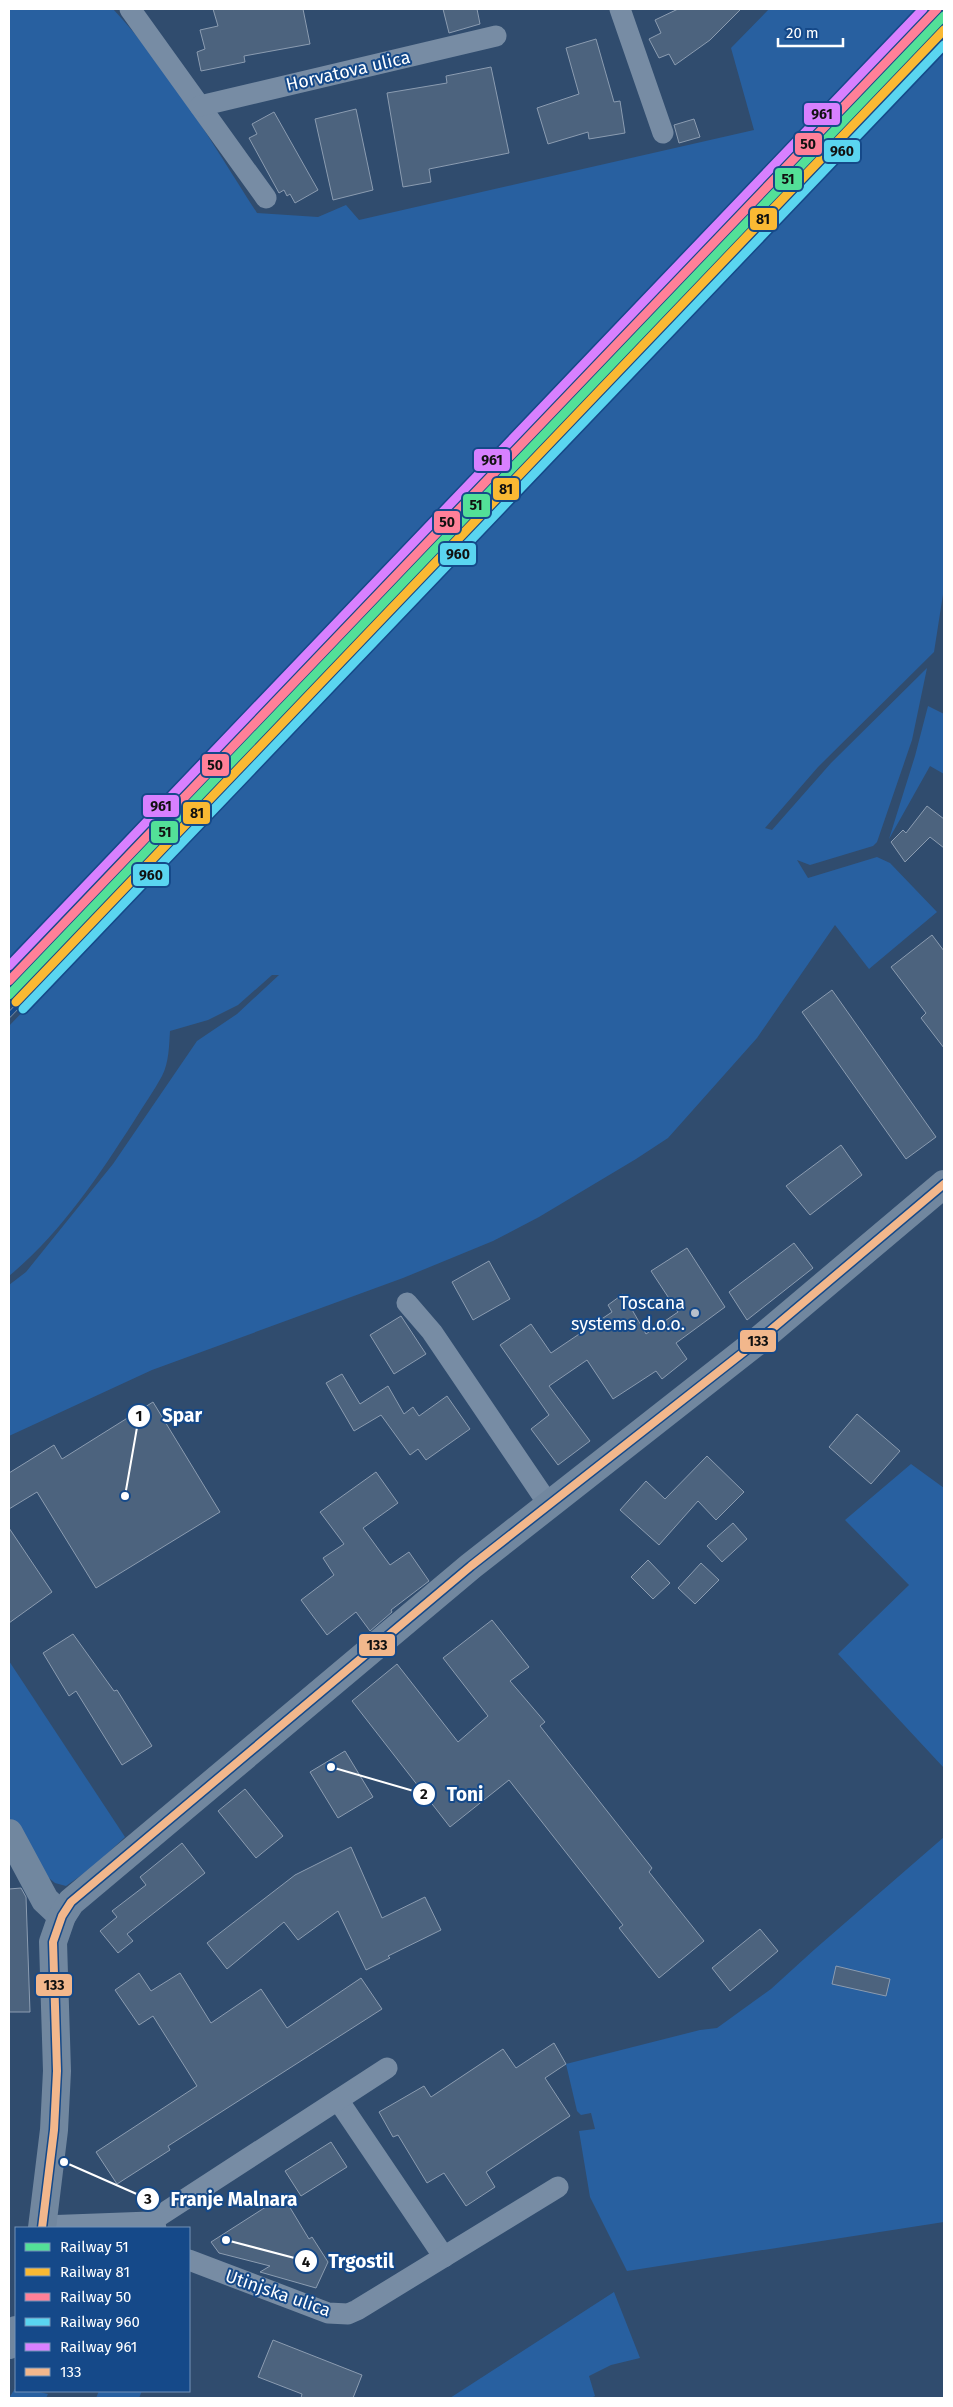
<svg xmlns="http://www.w3.org/2000/svg" width="953" height="2407" font-family="'Fira Sans',sans-serif">
	<style>
		.green { fill: #2860a0 }
		.building { fill: #4c637e; stroke: #8b9cb1 }
		.lines { fill: none; stroke-linecap: round; stroke-linejoin: round }
		.street { stroke: #778ca4; stroke-width: 21 }
		.secondary { stroke: #71879f; stroke-width: 28 }
		.rail-casing { stroke: #788ca3; stroke-width: 5.5 }
		.rail { stroke: #154989; stroke-width: 4; stroke-dasharray: 11; stroke-linecap: butt }
		.bus-1-casing { stroke: #154989; stroke-width: 11 }
		.bus-1 { stroke: #f2b78c; stroke-width: 8 }
		.rail-1-casing { stroke: #154989; stroke-width: 12 }
		.rail-2-casing { stroke: #154989; stroke-width: 12 }
		.rail-3-casing { stroke: #154989; stroke-width: 12 }
		.rail-4-casing { stroke: #154989; stroke-width: 12 }
		.rail-5-casing { stroke: #154989; stroke-width: 12 }
		.rail-1 { stroke: #53e098; stroke-width: 9 }
		.rail-2 { stroke: #fab933; stroke-width: 9 }
		.rail-3 { stroke: #ff8098; stroke-width: 9 }
		.rail-4 { stroke: #5ad5f0; stroke-width: 9 }
		.rail-5 { stroke: #d880ff; stroke-width: 9 }
		.poi-dot { fill: #b7c0cc; stroke: #154989; stroke-width: 2 }
		.labels { text-anchor: middle; dominant-baseline: central; stroke-width: 4; stroke-linejoin: round; paint-order: stroke }
		.street-label { font-size: 18px; fill: #fff; stroke: #154989 }
		.poi-label { font-size: 18px; fill: #fff; stroke: #154989; text-anchor: end }
		.leader { fill: none; stroke: #fff; stroke-width: 2 }
		.callout-dot { fill: #fff; stroke: #154989; stroke-width: 2 }
		.mark-label { font-size: 15px; text-anchor: middle; font-weight: bold; fill: #111 }
		.callout-label { font-size: 19px; text-anchor: middle; font-weight: bold; fill: #fff; stroke: #154989; stroke-width: 4; stroke-linejoin: round; paint-order: stroke }
		.line-badge { stroke: #154989; stroke-width: 2 }
		.pale-badge-label { font-size: 14px; text-anchor: middle; font-weight: bold; fill: #111 }
	</style>
	<rect width="100%" height="100%" fill="#304c6e"/>
	<g class="green">
		<path d="M 9,9 L 113,9 C 170,70 212,143 257,213 L 318,217 L 346,205 L 359,220 L 754,130 L 731,48 L 769,9 L 921,9 L 761,179 L 646,294 L 576,372 L 9,962 Z"/>
		<path d="M 944,47 L 944,588 L 934,652 L 818,767 L 765,828 L 772,830 L 831,763 L 927,668 L 912,740 L 877,842 L 873,846 L 810,865 L 797,860 L 808,878 L 877,857 L 890,863 L 937,912 L 869,969 L 835,925 L 757,1038 L 668,1138 L 636,1159 L 539,1217 L 493,1241 L 403,1278 L 152,1370 L 9,1436 L 9,1285 L 26,1272 L 113,1164 L 197,1041 L 237,1014 L 279,975 L 272,975 L 238,1005 L 208,1020 L 170,1031 C 169,1046 169,1062 162,1076 C 154,1091 143,1106 134,1121 C 98,1177 60,1234 9,1276 L 9,1026 Z"/>
		<path d="M 928,706 L 944,714 L 944,774 L 930,766 L 889,839 L 915,756 Z"/>
		<path d="M 911,1464 L 944,1488 L 944,1768 L 838,1654 L 909,1585 L 845,1520 Z"/>
		<path d="M 9,1661 L 125,1837 L 93,1867 L 66,1886 L 55,1883 L 44,1874 L 9,1817 Z"/>
		<path d="M 944,1837 L 944,2222 L 627,2271 L 590,2197 L 579,2131 L 595,2129 L 591,2113 L 581,2115 L 577,2111 L 566,2064 L 700,2030 L 717,2028 L 771,1989 L 815,1949 Z"/>
		<path d="M 614,2292 L 640,2358 L 611,2365 L 589,2376 L 595,2396 L 591,2398 L 450,2398 Z"/>
		<path d="M 16,2387 L 16,2391 L 35,2391 L 48,2394 L 46,2398 L 9,2398 Z"/>
		<path d="M 99,2391 L 142,2391 L 139,2398 L 96,2398 Z"/>
	</g>
	<g class="building">
		<path d="M 213,9 L 303,9 L 310,44 L 244,56 L 245,62 L 201,71 L 197,52 L 205,49 L 200,30 L 218,26 Z"/>
		<path d="M 443,9 L 477,9 L 480,24 L 449,33 Z"/>
		<path d="M 678,9 L 741,9 L 710,40 L 675,65 L 669,54 L 659,58 L 649,39 L 661,33 L 655,20 Z"/>
		<path d="M 596,39 L 614,102 L 620,101 L 625,133 L 589,139 L 588,132 L 548,144 L 537,108 L 579,94 L 566,48 Z"/>
		<path d="M 491,67 L 509,153 L 429,169 L 431,182 L 403,187 L 387,93 L 447,83 L 446,76 Z"/>
		<path d="M 356,109 L 373,190 L 333,200 L 315,119 Z"/>
		<path d="M 274,112 L 318,190 L 295,203 L 290,194 L 287,196 L 284,190 L 279,193 L 249,138 L 257,134 L 252,124 Z"/>
		<path d="M 694,119 L 700,137 L 679,143 L 674,125 Z"/>
		<path d="M 927,806 L 944,819 L 944,848 L 930,837 L 905,862 L 891,842 L 903,830 L 906,833 Z"/>
		<path d="M 932,935 L 944,951 L 944,1048 L 921,1018 L 926,1013 L 891,967 Z"/>
		<path d="M 832,990 L 936,1137 L 906,1159 L 802,1012 Z"/>
		<path d="M 841,1145 L 862,1175 L 810,1215 L 786,1186 Z"/>
		<path d="M 794,1243 L 813,1268 L 747,1320 L 729,1292 Z"/>
		<path d="M 687,1248 L 725,1307 L 676,1343 L 687,1359 L 662,1379 L 656,1371 L 613,1399 L 587,1360 L 549,1386 L 590,1441 L 558,1465 L 531,1429 L 549,1415 L 500,1345 L 531,1324 L 551,1353 L 612,1312 L 608,1305 L 623,1294 L 646,1334 L 678,1312 L 651,1271 Z"/>
		<path d="M 489,1261 L 510,1299 L 473,1320 L 452,1282 Z"/>
		<path d="M 401,1316 L 426,1354 L 394,1374 L 370,1335 Z"/>
		<path d="M 342,1374 L 360,1404 L 388,1386 L 404,1414 L 413,1407 L 419,1416 L 447,1396 L 470,1429 L 426,1460 L 418,1449 L 410,1455 L 381,1415 L 354,1431 L 326,1383 Z"/>
		<path d="M 153,1402 L 220,1512 L 96,1588 L 37,1492 L 9,1509 L 9,1473 L 54,1445 L 62,1459 Z"/>
		<path d="M 857,1414 L 900,1451 L 871,1484 L 829,1447 Z"/>
		<path d="M 707,1456 L 744,1492 L 716,1520 L 698,1501 L 659,1545 L 620,1510 L 646,1481 L 665,1499 Z"/>
		<path d="M 376,1472 L 398,1503 L 363,1528 L 390,1565 L 409,1552 L 429,1581 L 391,1610 L 392,1612 L 370,1631 L 356,1612 L 327,1635 L 301,1600 L 334,1575 L 323,1558 L 344,1544 L 320,1512 Z"/>
		<path d="M 733,1523 L 747,1539 L 722,1562 L 707,1546 Z"/>
		<path d="M 9,1528 L 52,1592 L 9,1623 Z"/>
		<path d="M 648,1560 L 670,1583 L 653,1599 L 631,1577 Z"/>
		<path d="M 701,1563 L 719,1580 L 695,1604 L 678,1588 Z"/>
		<path d="M 492,1620 L 529,1667 L 510,1681 L 545,1722 L 540,1726 L 652,1868 L 649,1872 L 704,1941 L 659,1978 L 619,1928 L 623,1925 L 509,1780 L 450,1827 L 352,1701 L 397,1664 L 458,1742 L 488,1716 L 443,1658 Z"/>
		<path d="M 73,1634 L 114,1691 L 117,1690 L 152,1746 L 122,1765 L 76,1691 L 69,1696 L 43,1653 Z"/>
		<path d="M 345,1751 L 373,1797 L 338,1818 L 310,1772 Z"/>
		<path d="M 245,1789 L 283,1836 L 256,1858 L 218,1811 Z"/>
		<path d="M 182,1843 L 205,1873 L 127,1934 L 133,1941 L 118,1953 L 100,1931 L 117,1917 L 112,1911 L 146,1885 L 140,1877 Z"/>
		<path d="M 351,1847 L 382,1918 L 425,1897 L 441,1930 L 388,1956 L 390,1958 L 366,1970 L 338,1911 L 298,1940 L 284,1922 L 227,1969 L 207,1943 L 295,1875 Z"/>
		<path d="M 21,1888 L 26,1897 L 30,2012 L 9,2012 L 9,1889 Z"/>
		<path d="M 760,1929 L 778,1951 L 730,1991 L 712,1968 Z"/>
		<path d="M 836,1966 L 890,1979 L 886,1996 L 832,1984 Z"/>
		<path d="M 139,1973 L 151,1991 L 180,1973 L 211,2023 L 261,1989 L 287,2028 L 361,1978 L 382,2009 L 168,2146 L 170,2150 L 117,2184 L 96,2152 L 197,2086 L 153,2016 L 139,2025 L 115,1990 Z"/>
		<path d="M 554,2043 L 566,2064 L 545,2078 L 570,2116 L 486,2172 L 495,2187 L 466,2206 L 444,2173 L 427,2183 L 398,2135 L 393,2137 L 379,2112 L 424,2086 L 431,2097 L 503,2049 L 516,2068 Z"/>
		<path d="M 331,2142 L 347,2167 L 301,2196 L 285,2171 Z"/>
		<path d="M 283,2196 L 309,2239 L 312,2237 L 328,2262 L 316,2288 L 260,2272 L 270,2266 L 219,2253 L 211,2242 Z"/>
		<path d="M 273,2340 L 362,2375 L 353,2398 L 301,2398 L 302,2394 L 258,2377 Z"/>
	</g>
	<g class="lines">
		<g class="street">
			<path d="M 130,9 L 266,198"/>
			<path d="M 620,9 L 663,133"/>
			<path d="M 200,106 L 496,36"/>
			<path d="M 407,1303 L 432,1332 L 549,1505"/>
			<path d="M 338,2100 L 444,2257"/>
			<path d="M 150,2222 L 387,2068"/>
			<path d="M 43,2226 L 150,2222 L 156,2228"/>
			<path d="M 189,2260 L 328,2313 L 348,2314 L 357,2310 L 558,2187"/>
		</g>
		<g class="secondary">
			<path d="M 9,1833 L 45,1900 L 62,1916"/>
			<path d="M 42,2228 L 54,2130 L 57,2071 L 53,1942 L 62,1916 L 71,1902 L 471,1566 L 759,1340 L 944,1184"/>
			<path d="M 9,2345 L 16,2330"/>
		</g>
		<g class="rail-casing">
			<g id="rail">
				<path d="M 9,975 L 931,9"/>
				<path d="M 9,1015 L 944,38"/>
			</g>
		</g>
		<use href="#rail" class="rail"/>
		<g class="bus-1-casing">
			<path id="bus-1" d="M 42,2228 L 54,2130 L 57,2071 L 53,1942 L 62,1916 L 71,1902 L 471,1566 L 759,1340 L 944,1184"/>
		</g>
		<use href="#bus-1" class="bus-1"/>
		<g class="rail-1-casing">
			<path id="rail-1" d="M 9,995 L 944,16"/>
		</g>
		<g class="rail-2-casing">
			<path id="rail-2" d="M 16,1002 L 944,30"/>
		</g>
		<g class="rail-3-casing">
			<path id="rail-3" d="M 9,981 L 937,9"/>
		</g>
		<g class="rail-4-casing">
			<path id="rail-4" d="M 23,1009 L 944,45"/>
		</g>
		<g class="rail-5-casing">
			<path id="rail-5" d="M 9,966 L 923,9"/>
		</g>
		<use href="#rail-1" class="rail-1"/>
		<use href="#rail-2" class="rail-2"/>
		<use href="#rail-3" class="rail-3"/>
		<use href="#rail-4" class="rail-4"/>
		<use href="#rail-5" class="rail-5"/>
	</g>
	<circle class="poi-dot" cx="695" cy="1313" r="5"/>
	<g class="labels">
		<g class="street-label">
			<text transform="translate(348 71) rotate(-13)">Horvatova ulica</text>
			<text transform="translate(278 2293) rotate(19)">Utinjska ulica</text>
		</g>
		<g class="poi-label">
			<text x="685" y="1303">Toscana<tspan x="685" dy="21">systems d.o.o.</tspan></text>
		</g>
	</g>
	<path class="leader" d="M125 1496L139 1416M331 1767L424 1794M64 2162L148 2199M226 2240L306 2261"/>
	<g class="callout-dot">
		<circle cx="125" cy="1496" r="5"/>
		<circle cx="331" cy="1767" r="5"/>
		<circle cx="64" cy="2162" r="5"/>
		<circle cx="226" cy="2240" r="5"/>
		<circle cx="139" cy="1416" r="12"/>
		<circle cx="424" cy="1794" r="12"/>
		<circle cx="148" cy="2199" r="12"/>
		<circle cx="306" cy="2261" r="12"/>
	</g>
	<g class="mark-label">
		<text x="139" y="1421">1</text>
		<text x="424" y="1799">2</text>
		<text x="148" y="2204">3</text>
		<text x="306" y="2267">4</text>
	</g>
	<g class="callout-label">
		<text x="182" y="1422">Spar</text>
		<text x="465" y="1801">Toni</text>
		<text x="234" y="2206">Franje Malnara</text>
		<text x="361" y="2268">Trgostil</text>
	</g>
	<g class="line-badge">
		<rect x="803" y="102" width="38" height="24" rx="5" fill="#d880ff"/>
		<rect x="794" y="132" width="29" height="24" rx="5" fill="#ff8098"/>
		<rect x="823" y="139" width="38" height="24" rx="5" fill="#5ad5f0"/>
		<rect x="774" y="167" width="29" height="24" rx="5" fill="#53e098"/>
		<rect x="749" y="207" width="29" height="24" rx="5" fill="#fab933"/>
		<rect x="473" y="448" width="38" height="24" rx="5" fill="#d880ff"/>
		<rect x="492" y="477" width="28" height="24" rx="5" fill="#fab933"/>
		<rect x="462" y="493" width="29" height="25" rx="5" fill="#53e098"/>
		<rect x="433" y="510" width="28" height="24" rx="5" fill="#ff8098"/>
		<rect x="439" y="542" width="38" height="24" rx="5" fill="#5ad5f0"/>
		<rect x="201" y="753" width="29" height="24" rx="5" fill="#ff8098"/>
		<rect x="142" y="794" width="38" height="24" rx="5" fill="#d880ff"/>
		<rect x="182" y="801" width="29" height="24" rx="5" fill="#fab933"/>
		<rect x="150" y="820" width="29" height="24" rx="5" fill="#53e098"/>
		<rect x="132" y="863" width="38" height="24" rx="5" fill="#5ad5f0"/>
		<rect x="739" y="1329" width="38" height="24" rx="5" fill="#f2b78c"/>
		<rect x="358" y="1633" width="38" height="24" rx="5" fill="#f2b78c"/>
		<rect x="35" y="1973" width="38" height="24" rx="5" fill="#f2b78c"/>
	</g>
	<g class="pale-badge-label">
		<text x="822" y="119">961</text>
		<text x="808" y="149">50</text>
		<text x="842" y="156">960</text>
		<text x="788" y="184">51</text>
		<text x="763" y="224">81</text>
		<text x="492" y="465">961</text>
		<text x="506" y="494">81</text>
		<text x="476" y="510">51</text>
		<text x="447" y="527">50</text>
		<text x="458" y="559">960</text>
		<text x="215" y="770">50</text>
		<text x="161" y="811">961</text>
		<text x="197" y="818">81</text>
		<text x="165" y="837">51</text>
		<text x="151" y="880">960</text>
		<text x="758" y="1346">133</text>
		<text x="377" y="1650">133</text>
		<text x="54" y="1990">133</text>
	</g>
	<rect width="953" height="2407" fill="none" stroke="#ffffff" stroke-width="20"/>
	<rect x="15" y="2227" width="175" height="165" fill="#154989" stroke="#7392b8"/>
	<rect x="25" y="2243" width="25" height="8" fill="#53e098" stroke="#7392b8"/>
	<text x="60" y="2252" font-size="15" fill="#ffffff">Railway 51</text>
	<rect x="25" y="2268" width="25" height="8" fill="#fab933" stroke="#7392b8"/>
	<text x="60" y="2277" font-size="15" fill="#ffffff">Railway 81</text>
	<rect x="25" y="2293" width="25" height="8" fill="#ff8098" stroke="#7392b8"/>
	<text x="60" y="2302" font-size="15" fill="#ffffff">Railway 50</text>
	<rect x="25" y="2318" width="25" height="8" fill="#5ad5f0" stroke="#7392b8"/>
	<text x="60" y="2327" font-size="15" fill="#ffffff">Railway 960</text>
	<rect x="25" y="2343" width="25" height="8" fill="#d880ff" stroke="#7392b8"/>
	<text x="60" y="2352" font-size="15" fill="#ffffff">Railway 961</text>
	<rect x="25" y="2368" width="25" height="8" fill="#f2b78c" stroke="#7392b8"/>
	<text x="60" y="2377" font-size="15" fill="#ffffff">133</text>
	<path d="M778 38v8h65v-8" fill="none" stroke="#ffffff" stroke-width="2.5"/>
	<text x="786" y="38" font-size="15" fill="#ffffff" stroke="#154989" stroke-width="4" paint-order="stroke">20 m</text>
</svg>
